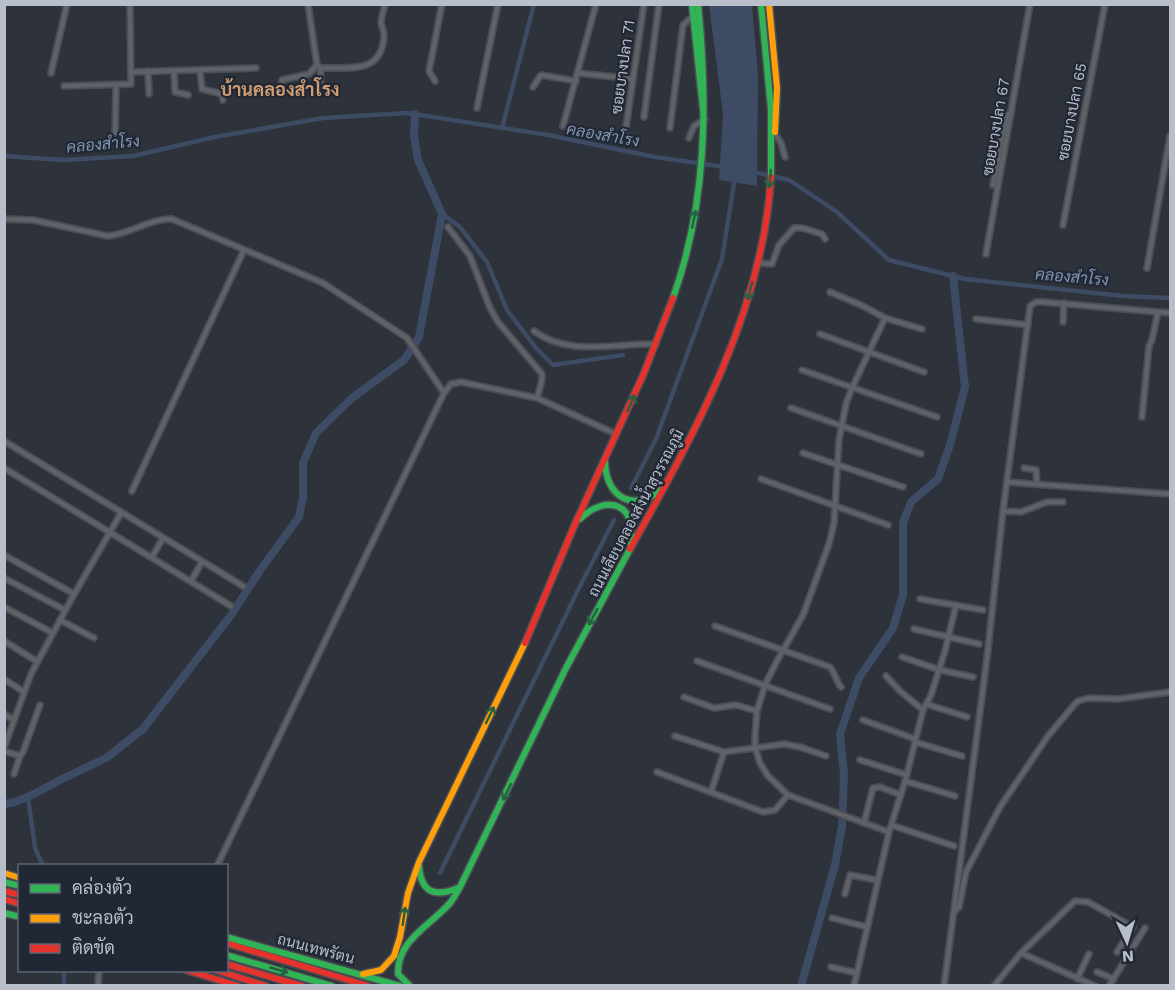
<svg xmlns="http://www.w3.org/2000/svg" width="1175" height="990" font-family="'Work Sans',Sarabun,sans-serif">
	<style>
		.water { fill: #3d4b64 }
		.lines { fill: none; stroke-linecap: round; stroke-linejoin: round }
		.canal { stroke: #3d4b64; stroke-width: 4.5 }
		.river { stroke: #3d4b64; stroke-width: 8 }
		.street-casing { stroke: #4a4d53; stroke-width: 8 }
		.fast-casing { stroke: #4a4d53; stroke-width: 9 }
		.slow-casing { stroke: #4a4d53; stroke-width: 9 }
		.jam-casing { stroke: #4a4d53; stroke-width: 9 }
		.street { stroke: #5e6168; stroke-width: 4.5 }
		.fast { stroke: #30b455; stroke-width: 6 }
		.slow { stroke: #ff9f0a; stroke-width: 6 }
		.jam { stroke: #e5322d; stroke-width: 6 }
		.oneway { stroke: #276042 }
		.labels { text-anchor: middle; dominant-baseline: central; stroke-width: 4.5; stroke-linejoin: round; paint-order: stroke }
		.street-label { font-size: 15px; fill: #b9bfca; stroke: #212835 }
		.water-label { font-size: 16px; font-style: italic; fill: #8394af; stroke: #212835 }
		.quarter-label { font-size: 18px; font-weight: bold; fill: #cf9d70; stroke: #212835 }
	</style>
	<rect width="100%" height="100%" fill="#2e323a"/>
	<path class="water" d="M 709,5 L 752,5 L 758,74 L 757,186 L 719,180 L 723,114 Z"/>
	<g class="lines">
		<g class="canal">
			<path d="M 502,128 L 534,4"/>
			<path d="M 4,156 L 63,160 L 133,156 L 215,137 L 323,118 L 407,113 L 548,135 L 655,157 L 725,167"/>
			<path d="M 754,172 L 789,180 L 837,212 L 889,260 L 965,279 L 1123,296 L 1170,298"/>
			<path d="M 442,214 L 460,227 L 487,262 L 507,310 L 536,348 L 553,365 L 623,355"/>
			<path d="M 631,488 L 656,439 L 722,259 L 735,177"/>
			<path d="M 28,797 L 35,848 L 43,866"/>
			<path d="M 440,873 L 578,590 L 614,520"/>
			<path d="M 64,986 L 64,970"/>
		</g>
		<g class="river">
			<path d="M 4,804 L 15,802 L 32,795 L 60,780 L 106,758 L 143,729 L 231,615 L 261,569 L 299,517 L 303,498 L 303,463 L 316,433 L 352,398 L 404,360 L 419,337 L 442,214 L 418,160 L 414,136 L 415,114"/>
			<path d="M 801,986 L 835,865 L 842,826 L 844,774 L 840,734 L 859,678 L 893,628 L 903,595 L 903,523 L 911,502 L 938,479 L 950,445 L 965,387 L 953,276"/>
		</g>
		<g class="street-casing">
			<g id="street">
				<path d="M 308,4 L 317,65 L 321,68 C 348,67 381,75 384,37 C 385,32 382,29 381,23 C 381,17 384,10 385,4"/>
				<path d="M 200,70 L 202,89 L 222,94 L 223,100"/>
				<path d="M 148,71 L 149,94"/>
				<path d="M 174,71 L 175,92 L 188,95"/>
				<path d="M 132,72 L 256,68"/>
				<path d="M 51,73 L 67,4"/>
				<path d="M 578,73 L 633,79"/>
				<path d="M 435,81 L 429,71 L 442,4"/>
				<path d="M 64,86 L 131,84 L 130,4"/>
				<path d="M 533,87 L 541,75 L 576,81"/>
				<path d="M 320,88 L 321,68"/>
				<path d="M 281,89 L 282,80 L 309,74 L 317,65"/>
				<path d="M 477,108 L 498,4"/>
				<path d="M 644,117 L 659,4"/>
				<path d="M 563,126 L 596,4"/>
				<path d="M 670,128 L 683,25 L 693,16"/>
				<path d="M 115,133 L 116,85"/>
				<path d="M 625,134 L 644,4"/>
				<path d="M 775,134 L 781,143 L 785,157"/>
				<path d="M 689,138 L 694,126 L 705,119"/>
				<path d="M 993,185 L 1005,121 L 1007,115 L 1011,113"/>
				<path d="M 4,219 L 33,220 L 108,236 C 130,234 151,218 172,219 L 323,283 L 346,298 L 407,338 L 444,393 L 217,866"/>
				<path d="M 1063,225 L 1105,4"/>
				<path d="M 448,227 L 470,256 L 490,308 L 498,322 L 542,374 L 542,380 L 537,398"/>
				<path d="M 986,254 L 1030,4"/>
				<path d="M 757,263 L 772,264 L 779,245 L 794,228 L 802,228 L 822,234 L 825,239"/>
				<path d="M 1147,268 L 1170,136"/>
				<path d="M 830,292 L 863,306 L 885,318 L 922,329"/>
				<path d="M 885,318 L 852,388 L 846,404 L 839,440 L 834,523 L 829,544 L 803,615 L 777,661 L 765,685 L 757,711 L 755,736 L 755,747 L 760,763 L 768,776 L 788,795 L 889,832"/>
				<path d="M 976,319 L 1028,325"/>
				<path d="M 1063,322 L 1064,303"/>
				<path d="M 534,331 C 568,357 616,343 656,344"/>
				<path d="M 820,334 L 924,372"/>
				<path d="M 802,370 L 937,417"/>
				<path d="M 444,393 L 451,384 L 461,382 L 537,398 L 616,434"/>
				<path d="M 791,408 L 921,454"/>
				<path d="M 1142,417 L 1149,346 L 1152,340 L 1158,312"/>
				<path d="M 4,441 L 243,586"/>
				<path d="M 803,453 L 903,487"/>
				<path d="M 4,468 L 231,606"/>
				<path d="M 1024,468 L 1036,470 L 1037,484"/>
				<path d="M 761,479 L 888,525"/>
				<path d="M 1007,482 L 1170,494"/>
				<path d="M 132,491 L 244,250"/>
				<path d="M 1003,511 L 1021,512 L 1047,502 L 1063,502"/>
				<path d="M 4,555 L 74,594"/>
				<path d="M 152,557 L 163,538"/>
				<path d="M 4,578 L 65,610"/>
				<path d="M 191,581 L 202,562"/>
				<path d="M 920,599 L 983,610"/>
				<path d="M 4,607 L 53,633"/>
				<path d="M 60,620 L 94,638"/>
				<path d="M 715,626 L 830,667 C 834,671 836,681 841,687"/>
				<path d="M 914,629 L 979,644"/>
				<path d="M 4,641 L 38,662"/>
				<path d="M 902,657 L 940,670 L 973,677"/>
				<path d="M 697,661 L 830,709"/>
				<path d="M 886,676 L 900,691 L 923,710"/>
				<path d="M 4,679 L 24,692"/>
				<path d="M 684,697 L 714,708 L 736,705 L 757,711"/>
				<path d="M 926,704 L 967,717"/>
				<path d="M 4,714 L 14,720"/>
				<path d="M 863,720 L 915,739"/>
				<path d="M 675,736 L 724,752 L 784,744 L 800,747 L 826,756"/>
				<path d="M 915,742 L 962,756"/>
				<path d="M 4,748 L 31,674 L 72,598 L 121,513"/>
				<path d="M 4,751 L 20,756 L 23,752 L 40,705"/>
				<path d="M 860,760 L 907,775"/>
				<path d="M 657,772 L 763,812 L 775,810 L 788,795"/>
				<path d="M 14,774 L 20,756"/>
				<path d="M 905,781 L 955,796"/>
				<path d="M 711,792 L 724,752"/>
				<path d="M 864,823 L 873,788 L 880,787 L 901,795"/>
				<path d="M 891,825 L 954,846"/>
				<path d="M 845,894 L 850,875 L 877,880"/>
				<path d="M 954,912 L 959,907 L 966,872 L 1000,807 L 1048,736 L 1074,705 L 1078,701 L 1089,698 L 1118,699 L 1170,692"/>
				<path d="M 832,918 L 867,927"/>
				<path d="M 1021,953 L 1095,986"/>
				<path d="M 831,967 L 857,973"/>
				<path d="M 1097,972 L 1114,979"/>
				<path d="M 1077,979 L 1089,954"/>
				<path d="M 98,986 L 99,970"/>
				<path d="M 854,986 L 889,832 L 906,778 L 923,710 L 931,695 L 945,651 L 956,605"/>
				<path d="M 944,986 L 987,658 L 1003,511 L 1030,306 L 1036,302 L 1043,302 L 1170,313"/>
				<path d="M 994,986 L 1021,953 L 1075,901 L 1088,902 L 1133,927 L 1117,952"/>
				<path d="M 1109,986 L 1145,928"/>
			</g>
		</g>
		<g class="fast-casing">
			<g id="fast">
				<path d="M 692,4 L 703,109"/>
				<path d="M 761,4 L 771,109 L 771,177"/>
				<path d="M 673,298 C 707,203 708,103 698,4"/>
				<path d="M 605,462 C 606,497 633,513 661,490"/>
				<path d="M 580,519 C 607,492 639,505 630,544"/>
				<path d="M 419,866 C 421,892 434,898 458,888"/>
				<path d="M 4,882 L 20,886"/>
				<path d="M 4,913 L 20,917"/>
				<path d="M 226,937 L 400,986"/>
				<path d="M 226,955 L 332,986"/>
				<path d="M 410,986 L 398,974 C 397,940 430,926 450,903 C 454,898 457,892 460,887 L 566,668 L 630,549"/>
			</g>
		</g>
		<g class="slow-casing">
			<g id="slow">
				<path d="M 769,4 L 777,88 L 775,132"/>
				<path d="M 4,873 L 20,878"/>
				<path d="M 363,974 L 381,970 L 394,956 L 400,937 L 408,893 L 419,862 L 525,643"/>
			</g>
		</g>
		<g class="jam-casing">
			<g id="jam">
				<path d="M 630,549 C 695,433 763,311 771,177"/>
				<path d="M 525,643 L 575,524 L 644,373 L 673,298"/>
				<path d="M 4,891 L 20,895"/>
				<path d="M 4,899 L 20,904"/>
				<path d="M 226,943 L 368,986"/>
				<path d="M 226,964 L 302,986"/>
				<path d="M 186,970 L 238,986"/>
				<path d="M 216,970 L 266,986"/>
			</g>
		</g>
		<use href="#street" class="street"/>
		<use href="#fast" class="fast"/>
		<use href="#slow" class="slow"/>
		<use href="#jam" class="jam"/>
	</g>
	<defs><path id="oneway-shaft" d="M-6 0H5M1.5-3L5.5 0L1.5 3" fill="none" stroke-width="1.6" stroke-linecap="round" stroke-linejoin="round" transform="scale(1.5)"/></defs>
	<g class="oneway">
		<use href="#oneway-shaft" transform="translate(770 179) rotate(95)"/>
		<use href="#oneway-shaft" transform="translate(694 219) rotate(-78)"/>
		<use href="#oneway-shaft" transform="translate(750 291) rotate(104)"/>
		<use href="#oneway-shaft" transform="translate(631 403) rotate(-66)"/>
		<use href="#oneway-shaft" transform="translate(593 617) rotate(119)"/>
		<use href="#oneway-shaft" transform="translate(490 715) rotate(-64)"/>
		<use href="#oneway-shaft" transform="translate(507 792) rotate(116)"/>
		<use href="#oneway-shaft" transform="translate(404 916) rotate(-82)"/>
		<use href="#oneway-shaft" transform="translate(279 970) rotate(16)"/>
	</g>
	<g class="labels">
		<g class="street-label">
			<text transform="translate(623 67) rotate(-82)">ซอยบางปลา 71</text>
			<text transform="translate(1072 112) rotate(-79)">ซอยบางปลา 65</text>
			<text transform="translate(996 127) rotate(-80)">ซอยบางปลา 67</text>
			<text transform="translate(636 513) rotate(-62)">ถนนเลียบคลองส่งน้ำสุวรรณภูมิ</text>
			<text transform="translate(316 949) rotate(15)">ถนนเทพรัตน</text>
		</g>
		<g class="water-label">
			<text transform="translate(603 135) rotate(10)">คลองสำโรง</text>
			<text transform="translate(103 144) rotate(-5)">คลองสำโรง</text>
			<text transform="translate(1072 277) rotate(5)">คลองสำโรง</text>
		</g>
		<g class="quarter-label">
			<text x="280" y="89">บ้านคลองสำโรง</text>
		</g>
	</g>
	<rect width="1175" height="990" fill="none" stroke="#b9bfca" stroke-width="12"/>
	<rect x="18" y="864" width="210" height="108" fill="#212835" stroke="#5e6471" stroke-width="1.5"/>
	<rect x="30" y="884" width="30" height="9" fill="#30b455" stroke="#5e6471" stroke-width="1.5"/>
	<text x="72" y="894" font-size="18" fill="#b9bfca">คล่องตัว</text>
	<rect x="30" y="914" width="30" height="9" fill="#ff9f0a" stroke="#5e6471" stroke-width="1.5"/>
	<text x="72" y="924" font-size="18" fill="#b9bfca">ชะลอตัว</text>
	<rect x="30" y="944" width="30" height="9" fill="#e5322d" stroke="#5e6471" stroke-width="1.5"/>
	<text x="72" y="954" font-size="18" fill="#b9bfca">ติดขัด</text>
	<g transform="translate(1127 942) rotate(176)" stroke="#212835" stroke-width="4.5" paint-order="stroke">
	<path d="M0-4.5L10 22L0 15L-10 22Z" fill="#b9bfca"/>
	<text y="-9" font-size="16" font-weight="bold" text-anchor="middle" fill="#b9bfca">N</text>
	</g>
</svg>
